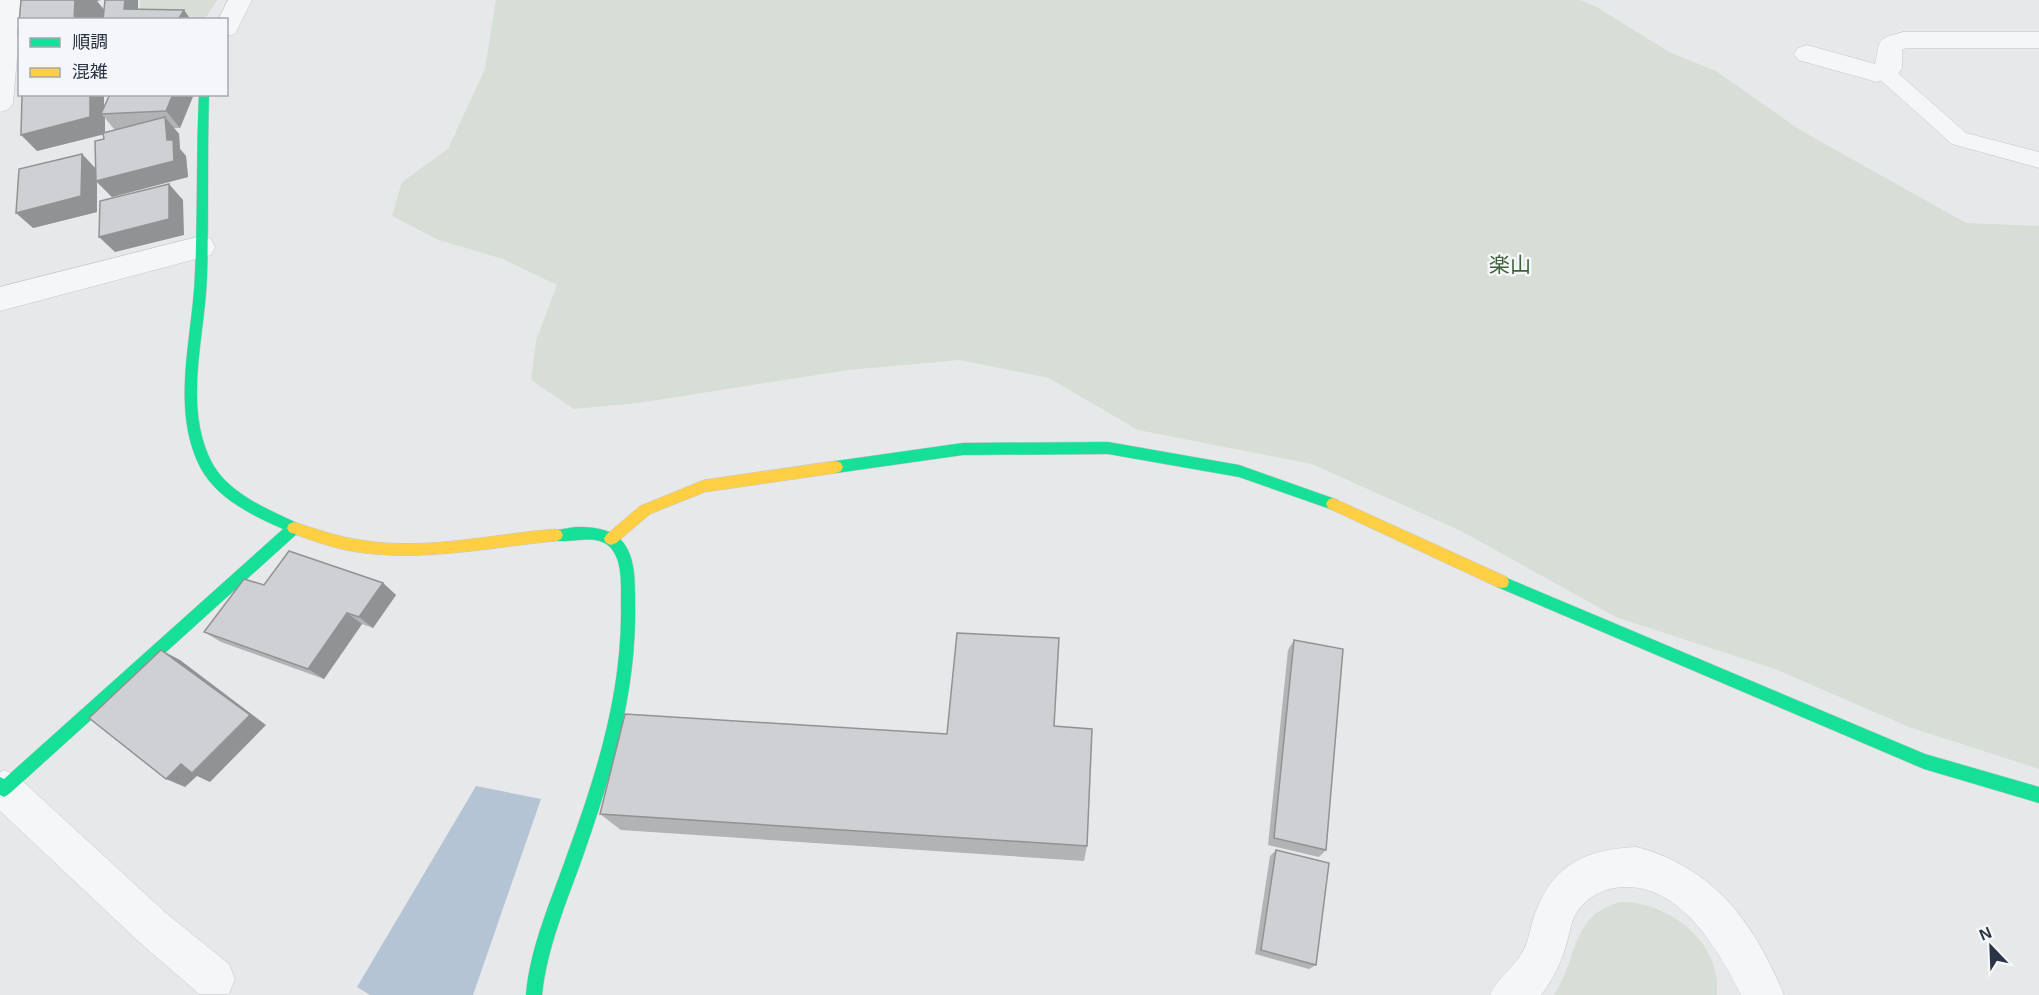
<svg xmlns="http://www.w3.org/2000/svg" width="2039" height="995" font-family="Arial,'Noto Sans JP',sans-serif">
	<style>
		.green { fill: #d6ded6 }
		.water { fill: #b4c4d5 }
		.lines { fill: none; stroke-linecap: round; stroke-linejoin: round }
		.lane-casing { stroke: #c4c6c8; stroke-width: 1 }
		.street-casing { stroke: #c4c6c8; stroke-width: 1 }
		.fast-casing { stroke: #c4c6c8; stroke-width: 1 }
		.slow-casing { stroke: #c4c6c8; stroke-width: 1 }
		.lane { fill: #f5f6f7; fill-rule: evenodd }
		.street { fill: #f5f6f7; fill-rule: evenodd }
		.fast { fill: #16e098; fill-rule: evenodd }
		.slow { fill: #ffcf43; fill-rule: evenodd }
		.wall { fill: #b1b3b5; fill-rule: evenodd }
		.shaded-wall { fill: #909294 }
		.building { fill: #ced0d3; stroke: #909294; stroke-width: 1.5 }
		.labels { text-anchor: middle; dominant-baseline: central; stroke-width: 5; stroke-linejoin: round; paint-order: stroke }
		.park-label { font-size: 21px; fill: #3f6138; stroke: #f4f6f9 }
	</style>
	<rect width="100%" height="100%" fill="#e6e8ea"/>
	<g class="green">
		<path d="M 140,0 L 217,0 L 205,19 L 140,20 Z"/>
		<path d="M 496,0 L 1579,0 L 1595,6 L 1669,52 L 1716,71 L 1800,130 L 1966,223 L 2039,226 L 2039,769 L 1909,727 L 1775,669 L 1616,617 L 1461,531 L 1312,464 L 1138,430 L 1049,378 L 960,360 L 848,370 L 638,403 L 574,409 L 531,380 L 536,341 L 557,285 L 503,259 L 439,240 L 392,216 L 402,182 L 448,149 L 485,69 Z"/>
		<path d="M 1621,902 C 1669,902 1722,942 1717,995 L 1554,995 C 1579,957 1570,915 1621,902 Z"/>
	</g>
	<path class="water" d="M 476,786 L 541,799 L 473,995 L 370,995 L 357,987 Z"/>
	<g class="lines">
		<g class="lane-casing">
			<path id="lane" d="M 1884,65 L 1891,67 L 1966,133 L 2039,152 L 2039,168 L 1952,144 L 1877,77 L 1874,72 L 1877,67 Z"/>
		</g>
		<g class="street-casing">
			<g id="street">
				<path d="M 0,0 L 22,0 L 13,103 L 9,109 L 0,112 Z"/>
				<path d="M 228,0 L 252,0 L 235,34 L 226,36 L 226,20 L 218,20 Z"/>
				<path d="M 1903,32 L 2039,32 L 2039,48 L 1906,48 L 1902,50 L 1902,68 L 1898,74 L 1877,82 L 1798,60 L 1794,54 L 1798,48 L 1807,45 L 1875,64 C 1881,39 1874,40 1903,32 Z"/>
				<path d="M 201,236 L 211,239 L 215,247 L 211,255 L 0,311 L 0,287 Z"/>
				<path d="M 4,770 L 17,776 L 166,913 L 229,964 L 235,979 L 229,994 L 199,994 L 138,941 L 0,811 L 0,772 Z"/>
				<path d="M 1637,847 C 1715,868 1754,923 1784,995 L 1741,995 C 1718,949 1681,885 1623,887 C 1604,888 1588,896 1577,912 C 1571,921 1570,932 1567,942 C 1562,961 1553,980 1541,995 L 1490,995 C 1498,976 1517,966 1525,947 C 1530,935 1531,923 1536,911 C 1554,863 1588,849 1637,847 Z"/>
			</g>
		</g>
		<g class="fast-casing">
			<g id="fast">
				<path d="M 199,94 L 209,94 C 207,155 209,216 207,277 C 205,336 183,405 211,461 C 228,494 268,509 299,524 L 301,528 L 299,532 L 9,794 L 4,797 L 0,795 L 0,777 L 4,779 L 283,529 C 252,515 217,499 200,467 C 170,407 193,337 195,273 C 198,214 196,154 199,94 Z"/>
				<path d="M 1108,442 L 1239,465 L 1338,500 L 1340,504 L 1338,508 L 1333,510 L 1239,477 L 1108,454 L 963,455 L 836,473 L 831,471 L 829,467 L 831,463 L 836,461 L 963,443 Z"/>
				<path d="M 576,527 C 590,527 608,528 619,538 C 636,553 635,582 635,603 C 637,691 612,773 583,856 C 567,901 547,947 542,995 L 526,995 C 530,947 551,901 567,855 C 597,773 623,691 621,602 C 621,585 623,559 609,546 C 592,532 569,546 551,539 L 549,535 L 551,531 Z"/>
				<path d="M 1502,576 L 1925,754 L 2039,787 L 2039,803 L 1924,769 L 1497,587 L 1495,582 L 1497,577 Z"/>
			</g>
		</g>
		<g class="slow-casing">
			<g id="slow">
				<path d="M 836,461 L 841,463 L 843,467 L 841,471 L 836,473 L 705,492 L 650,514 L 616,543 L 611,545 L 606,543 L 604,539 L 606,535 L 640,506 L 704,480 Z"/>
				<path d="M 1333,498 L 1507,577 L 1509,582 L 1507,587 L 1502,588 L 1497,587 L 1328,508 L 1326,504 L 1328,500 Z"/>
				<path d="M 294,522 C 316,529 338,537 361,540 C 425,551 492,534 556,529 L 561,531 L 563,535 L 561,539 L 556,541 C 493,547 428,561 364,553 C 338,550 313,541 289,532 L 287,528 L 289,524 Z"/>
			</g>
		</g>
		<use href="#lane" class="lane"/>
		<use href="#street" class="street"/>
		<use href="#fast" class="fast"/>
		<use href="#slow" class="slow"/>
	</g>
	<g class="wall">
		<path d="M 110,94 L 194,94 L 180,128 L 174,128 L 179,134 L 180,149 L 186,156 L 188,177 L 112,197 L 97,182 L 97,212 L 33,228 L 82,154 L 96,169 L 104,139 L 103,134 L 37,151 L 104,95 L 104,107 ZM 105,118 L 115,130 L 105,133 Z"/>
		<path d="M 383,583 L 396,595 L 373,628 L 362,624 L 324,679 L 221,642 L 204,632 L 264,585 Z"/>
		<path d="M 1294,640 L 1326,850 L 1319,857 L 1268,845 L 1288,650 Z"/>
		<path d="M 1054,726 L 1087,846 L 1084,861 L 621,830 L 600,814 L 947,734 Z"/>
		<path d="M 1276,850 L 1316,965 L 1309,969 L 1255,954 L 1270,856 Z"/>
	</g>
	<g class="shaded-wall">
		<path d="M 47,0 L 101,0 L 97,1 L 106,12 L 106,20 L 74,20 Z"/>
		<path d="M 125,0 L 138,0 L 138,20 L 124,9 Z"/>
		<path d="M 184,10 L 191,20 L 178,20 Z"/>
		<path d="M 90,94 L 103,94 L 104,95 L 104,114 L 101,114 L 105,118 L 105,134 L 37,151 L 21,135 Z"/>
		<path d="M 173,94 L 194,94 L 180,128 L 166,111 Z"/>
		<path d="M 165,117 L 179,134 L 180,149 L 186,156 L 188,177 L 112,197 L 97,182 L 97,212 L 33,228 L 16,213 L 82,154 L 97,170 L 167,140 Z"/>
		<path d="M 169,184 L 183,200 L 184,235 L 115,252 L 99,237 Z"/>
		<path d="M 383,583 L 396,595 L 373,628 L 359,617 Z"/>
		<path d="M 347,613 L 362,624 L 324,679 L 308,669 Z"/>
		<path d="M 161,650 L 180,660 L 266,725 L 210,782 L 197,776 L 185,787 L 166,779 Z"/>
	</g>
	<g class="building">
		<path d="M 21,0 L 75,0 L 74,20 L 20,20 L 20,35 L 18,35 Z"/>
		<path d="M 105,0 L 125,0 L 124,9 L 184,10 L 178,20 L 103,20 Z"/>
		<path d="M 25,94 L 90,94 L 90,117 L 21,135 L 22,95 Z"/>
		<path d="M 110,94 L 173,94 L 166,111 L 101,114 Z"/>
		<path d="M 165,117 L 167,140 L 173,140 L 174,161 L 96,181 L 95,141 L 104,139 L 103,133 Z"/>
		<path d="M 82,154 L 81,196 L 16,213 L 19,169 Z"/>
		<path d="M 169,184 L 169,219 L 99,237 L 100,201 Z"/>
		<path d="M 289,551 L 383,583 L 359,617 L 347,613 L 308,669 L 204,632 L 244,579 L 264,585 Z"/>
		<path d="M 957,633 L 1059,638 L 1054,726 L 1092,729 L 1087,846 L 600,814 L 625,714 L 947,734 Z"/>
		<path d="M 1294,640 L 1343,649 L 1326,850 L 1274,838 Z"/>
		<path d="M 161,650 L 250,715 L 192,773 L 181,764 L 166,779 L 89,718 Z"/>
		<path d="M 1276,850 L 1329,863 L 1316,965 L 1261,950 Z"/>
	</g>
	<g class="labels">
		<g class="park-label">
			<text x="1510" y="264">楽山</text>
		</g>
	</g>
	<rect x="18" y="18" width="210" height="78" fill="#f4f6f9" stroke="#a4a8b1" stroke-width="1.5"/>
	<rect x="30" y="38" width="30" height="9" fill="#16e098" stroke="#a4a8b1" stroke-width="1.5"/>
	<text x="72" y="48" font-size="18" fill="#2b3445">順調</text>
	<rect x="30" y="68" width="30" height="9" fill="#ffcf43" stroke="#a4a8b1" stroke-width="1.5"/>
	<text x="72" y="78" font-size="18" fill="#2b3445">混雑</text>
	<g transform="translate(1991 947) rotate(337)" stroke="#f4f6f9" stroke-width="4.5" paint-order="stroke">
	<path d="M0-4.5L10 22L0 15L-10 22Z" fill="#2b3445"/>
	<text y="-9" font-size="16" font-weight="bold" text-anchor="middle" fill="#2b3445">N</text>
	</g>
</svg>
